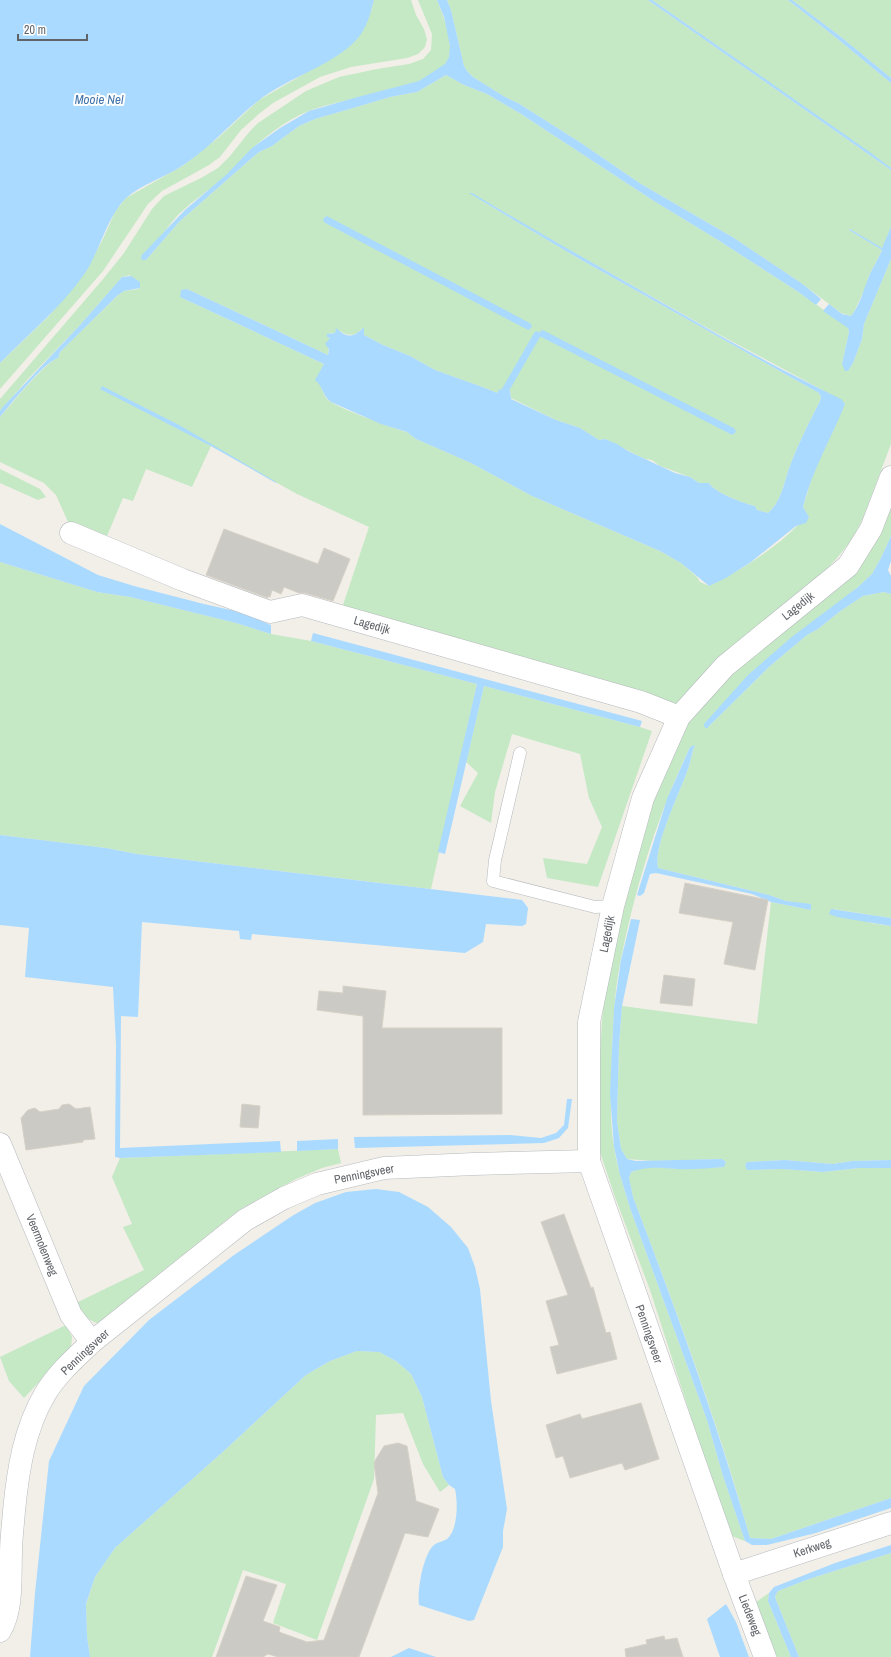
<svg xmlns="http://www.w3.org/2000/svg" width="891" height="1657" font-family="'Archivo Narrow',sans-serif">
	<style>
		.green { fill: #c5e8c5; fill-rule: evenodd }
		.water { fill: #aadaff }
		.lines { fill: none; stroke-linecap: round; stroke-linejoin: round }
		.stream { stroke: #aadaff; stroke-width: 7 }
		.building { fill: #cccac5; stroke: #d6d1c6 }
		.lane-casing { stroke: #b5b8bc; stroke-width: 13 }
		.street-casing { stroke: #b5b8bc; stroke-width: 23 }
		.secondary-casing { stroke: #b6babf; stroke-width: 23 }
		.lane { stroke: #fff; stroke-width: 12 }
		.street { stroke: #fff; stroke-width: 22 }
		.secondary { stroke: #fff; stroke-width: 22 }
		.labels { text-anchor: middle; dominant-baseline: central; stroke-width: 4; stroke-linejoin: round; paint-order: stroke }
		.street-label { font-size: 12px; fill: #5f6368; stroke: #fff }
		.water-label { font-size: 13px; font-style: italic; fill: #4174aa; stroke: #fff }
	</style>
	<rect width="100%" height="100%" fill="#f1efe8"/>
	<g class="green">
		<path d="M 374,0 L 411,0 L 416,15 L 424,29 L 427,39 L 425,47 L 418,54 L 407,58 L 351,67 L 320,77 L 273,103 L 260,113 L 241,130 L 220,157 L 209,165 L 162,191 L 148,204 L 103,271 L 0,389 L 0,363 L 49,316 L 83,275 L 102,241 L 116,210 L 126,198 L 184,165 L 218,138 L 259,100 L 304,74 L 371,11 Z"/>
		<path d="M 418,0 L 437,0 C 443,15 457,49 446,64 C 424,91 344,97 309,111 C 292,117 265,136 252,149 C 244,157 237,165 229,173 C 211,190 187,203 171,223 C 162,234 154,248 146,260 L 179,222 L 245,164 L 259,152 L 272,146 L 299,126 L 315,119 L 360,106 L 390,97 L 417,92 L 446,75 L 464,85 L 487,94 L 521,114 L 654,201 L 718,240 L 800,293 L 845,325 L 848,327 L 849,332 L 842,364 L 848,371 L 853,363 L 862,339 L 864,324 L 891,259 L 891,444 L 863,518 L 853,538 L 837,558 L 816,580 L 674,706 L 341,611 L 369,527 L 297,494 L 211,446 L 192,487 L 146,469 L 133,501 L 123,498 L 104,543 L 69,524 L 56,495 L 44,483 L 0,462 L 0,417 C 11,405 45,362 58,358 L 60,352 L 118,295 L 124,291 L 139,289 L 130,275 L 122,277 L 81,324 L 28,379 L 0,411 L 0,399 L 104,278 L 124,253 L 152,209 L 164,196 L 201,178 L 218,168 L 230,156 L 250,131 L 258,123 L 306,91 L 339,77 L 377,69 L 409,64 L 423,59 L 431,50 L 432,34 ZM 482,201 L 496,207 L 525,225 L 720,335 L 830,394 L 845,404 L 817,461 L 803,507 L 807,514 C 788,541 739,572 709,586 L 700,582 L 697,577 L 681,563 L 660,551 L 532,496 L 471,463 L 416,439 L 407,432 C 395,429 332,406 327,399 C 323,394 322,387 318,382 L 318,377 L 324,364 L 180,297 L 187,289 L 328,355 L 330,333 L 335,333 L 338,330 C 346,335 355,338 361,329 L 364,329 L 364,335 L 383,345 L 410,356 L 435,370 L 485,388 L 497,393 L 505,388 L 510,391 L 511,398 L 556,420 L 580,428 L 599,440 L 605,439 L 645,459 L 652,460 L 660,466 L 690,477 L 699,483 L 709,483 C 713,492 745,504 755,506 L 757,510 L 768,513 C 783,500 784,480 791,463 C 799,442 810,421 820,401 L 821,397 L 819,393 L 578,258 Z"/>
		<path d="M 447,0 L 648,0 L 891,170 L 891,227 L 883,248 C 872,246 860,234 850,229 L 849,230 L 882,250 L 868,278 L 866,286 L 854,312 L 851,316 L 841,313 L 804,285 L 734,238 L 641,184 L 581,143 L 518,103 L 505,97 L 473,77 L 467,71 L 464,66 L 451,10 Z"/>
		<path d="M 652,0 L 788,0 L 834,36 L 891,83 L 891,168 Z"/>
		<path d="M 792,0 L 891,0 L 891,78 L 841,37 Z"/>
		<path d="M 0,469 L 40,489 L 46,497 L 38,500 L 0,483 Z"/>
		<path d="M 891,502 L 891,536 L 881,558 L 872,574 L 858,587 L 769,657 L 707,728 L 770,666 L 807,635 L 818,629 L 839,612 L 863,596 L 884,592 L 891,594 L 891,918 L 833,909 L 871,923 L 891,926 L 891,1160 L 852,1161 L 833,1164 L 785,1160 L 747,1162 L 745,1165 L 748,1170 L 783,1169 L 823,1172 L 859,1168 L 891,1168 L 891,1498 L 771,1539 L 750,1538 C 718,1422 676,1310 633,1197 L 629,1178 L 631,1172 L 642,1168 L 659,1167 L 678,1169 L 723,1167 L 726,1162 L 722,1159 L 654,1161 L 627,1159 L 621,1149 L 617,1121 L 619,1045 L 622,1006 L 757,1024 L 771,902 L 811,910 L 811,905 L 786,901 L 769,895 L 658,868 C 653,845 681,791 689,766 C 691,759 692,752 695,746 L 690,747 C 658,814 635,887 621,959 C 614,991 613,1024 612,1056 C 611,1086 609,1117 614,1147 C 617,1167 624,1188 630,1208 L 707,1420 L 723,1476 L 745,1541 L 729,1535 L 650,1290 L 615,1197 L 599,1149 L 598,1090 L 602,1020 L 609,961 L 646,813 L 686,726 L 711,692 L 743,662 L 797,619 Z"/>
		<path d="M 0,562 L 97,592 L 130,597 L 236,623 L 271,634 L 311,641 L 477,684 L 431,889 L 137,854 L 106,848 L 0,835 Z"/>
		<path d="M 484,686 L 640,727 L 652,731 L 598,887 L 547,878 L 543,858 L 587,864 L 602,827 L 589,798 L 580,754 L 512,734 L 495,792 L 491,823 L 460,806 L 478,773 L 466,762 Z"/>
		<path d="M 338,1149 L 341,1163 L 322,1168 L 296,1179 L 239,1210 L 98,1323 C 90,1322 80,1312 76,1304 L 78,1302 L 144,1270 L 123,1227 L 132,1224 L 112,1177 L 120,1158 Z"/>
		<path d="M 66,1325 L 72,1337 L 71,1348 L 24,1398 L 9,1381 L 0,1357 Z"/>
		<path d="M 357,1351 L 379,1352 L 396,1361 L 411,1374 L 422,1397 L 443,1477 L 449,1485 L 440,1492 L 423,1464 L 403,1413 L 376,1415 L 374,1479 L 317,1640 L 273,1623 L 286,1584 L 243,1570 L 212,1657 L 90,1657 L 87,1636 L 86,1605 L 95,1577 L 115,1548 L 226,1449 L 306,1375 L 330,1361 Z"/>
		<path d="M 891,1553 L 891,1657 L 799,1657 L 776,1600 L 775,1596 L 778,1591 L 809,1579 Z"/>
		<path d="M 769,1593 L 768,1601 L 791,1657 L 777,1657 L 760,1616 L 756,1602 Z"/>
	</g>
	<g class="water">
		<path d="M 0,0 L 374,0 C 371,11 368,24 361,34 C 341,63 286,78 258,101 C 233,121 212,146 185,164 C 167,177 141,184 125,199 C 107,217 99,254 83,276 C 60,308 28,335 0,363 Z"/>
		<path d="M 437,0 L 447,0 L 451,10 L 464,66 L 467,71 L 473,77 L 505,97 L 518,103 L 581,143 L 641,184 L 734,238 L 804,285 L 821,299 L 816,305 L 800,293 L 718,240 L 654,201 L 521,114 L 487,94 L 464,85 L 446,75 L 417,92 L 390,97 L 360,106 L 315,119 L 299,126 L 272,146 L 259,152 L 245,164 L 179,222 L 146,260 L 142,260 L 141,256 L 185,210 L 227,174 L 252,148 L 280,128 L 309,111 L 354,98 L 419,81 L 445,64 L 449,57 L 450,46 L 444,17 Z"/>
		<path d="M 648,0 L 652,0 L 871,153 L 891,168 L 891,170 Z"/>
		<path d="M 788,0 L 792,0 L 841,37 L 891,78 L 891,83 L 834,36 Z"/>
		<path d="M 469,193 L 472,193 C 539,233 607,271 675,310 C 729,341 784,372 841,399 L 845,404 C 831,439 812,470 803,507 L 809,517 L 806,523 L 796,526 L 751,562 L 726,578 L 709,586 L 681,563 L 660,551 L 532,496 L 471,463 L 416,439 L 407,432 L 381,424 L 331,402 C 323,397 323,386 315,380 L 324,364 L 180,297 L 181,290 L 187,289 L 328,355 L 329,349 L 325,344 L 330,338 L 327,337 L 327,334 L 335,333 L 336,328 C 347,338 353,338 363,328 L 364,329 L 364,335 L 383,345 L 410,356 L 435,370 L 485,388 L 497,393 L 499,390 L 505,388 L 510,391 L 511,399 L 556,420 L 580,428 L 599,440 L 605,439 L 617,444 L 628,451 L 675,473 L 690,477 L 699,483 L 709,483 C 713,492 745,504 755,506 L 757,510 L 768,513 C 783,500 784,480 791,463 C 799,442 810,421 820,401 L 821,397 L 819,393 L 578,258 L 512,219 Z"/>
		<path d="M 891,227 L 891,259 L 864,324 L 862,339 L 853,363 L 848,371 L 845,371 L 842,364 L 849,332 L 848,328 L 823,311 L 829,304 L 842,314 L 851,316 C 860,305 863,291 868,279 C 871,270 878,260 882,250 L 849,230 L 850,229 L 882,248 Z"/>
		<path d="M 131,276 L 140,282 L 140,288 L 124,291 L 118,295 L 60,352 L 58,358 C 44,362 11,404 0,417 L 0,411 L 2,408 L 81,324 L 122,277 Z"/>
		<path d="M 102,386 L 179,425 L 276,482 L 276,483 L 211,446 L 100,389 Z"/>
		<path d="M 0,524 L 98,575 L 134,586 L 204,604 L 240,612 L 271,625 L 271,634 L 236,623 L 130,597 L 97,592 L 0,562 Z"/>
		<path d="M 891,536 L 891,561 L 888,570 L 891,576 L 891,594 L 884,592 L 863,596 L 839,612 L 818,629 L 807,635 L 770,666 L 707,728 L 705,728 L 704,724 L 748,675 L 793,636 L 858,587 L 872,574 L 881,558 Z"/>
		<path d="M 313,633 L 642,721 L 640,727 L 484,686 L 445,854 L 438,852 L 477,684 L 311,641 Z"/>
		<path d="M 695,745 C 692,752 691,759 689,766 C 681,791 653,845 658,868 L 769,895 L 786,901 L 811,904 L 811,910 L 771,902 L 752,894 L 656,873 L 650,874 L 644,893 L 640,896 L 637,895 L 667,799 L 690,747 Z"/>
		<path d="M 0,835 L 106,848 L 137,854 L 522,900 L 528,908 L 526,924 L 522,926 L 486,924 L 483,942 L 465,953 L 252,934 L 251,940 L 240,939 L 239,931 L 142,922 L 138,1017 L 121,1016 L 120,1148 L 280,1141 L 281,1152 L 120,1158 L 115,1157 L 116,1045 L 113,987 L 25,977 L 29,928 L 0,925 Z"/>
		<path d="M 831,909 L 891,918 L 891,926 L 837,917 L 829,914 Z"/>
		<path d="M 631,919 L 640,920 L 622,1006 L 619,1045 L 617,1121 L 621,1149 L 627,1159 L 636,1161 L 722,1159 L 726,1162 L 724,1167 C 708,1168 692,1170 677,1169 C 660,1168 649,1166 631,1172 L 629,1178 L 633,1197 C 676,1310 717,1422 750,1538 L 771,1539 L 891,1498 L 891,1508 L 816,1533 L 767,1545 L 752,1545 L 745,1541 L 723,1476 L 707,1420 L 630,1208 L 620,1175 L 614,1147 L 610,1093 L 614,1008 L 621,960 Z"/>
		<path d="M 567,1099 L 572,1099 L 568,1128 L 559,1138 L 544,1143 L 355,1148 L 354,1137 L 510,1135 L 541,1138 L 556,1133 L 564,1125 Z"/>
		<path d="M 338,1139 L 338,1149 L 297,1151 L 297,1141 Z"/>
		<path d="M 785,1160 L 833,1164 L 852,1161 L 891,1160 L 891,1168 L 859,1168 L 823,1172 L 783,1169 L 747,1170 L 745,1165 L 747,1162 Z"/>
		<path d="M 376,1189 L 399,1192 L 428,1207 L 451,1227 L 468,1248 L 475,1267 L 480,1289 L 491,1401 L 507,1509 L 503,1531 L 503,1547 L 474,1620 L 469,1621 L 419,1605 C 417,1591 423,1556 433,1546 C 436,1542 443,1542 447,1539 C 458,1530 458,1502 455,1489 L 449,1485 L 443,1477 L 422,1397 L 411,1374 L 396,1361 L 379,1352 L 357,1351 L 330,1361 L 306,1375 L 226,1449 L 115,1548 L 95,1577 L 86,1604 L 87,1636 L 90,1657 L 30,1657 L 35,1593 L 49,1461 L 84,1386 L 149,1320 L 234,1255 L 292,1216 L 315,1203 L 346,1192 Z"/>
		<path d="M 891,1545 L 891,1553 L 809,1579 L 778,1591 L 775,1596 L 776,1600 L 799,1657 L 791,1657 L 768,1601 L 769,1593 L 774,1587 L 835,1563 Z"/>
		<path d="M 726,1604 L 736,1622 L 749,1657 L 720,1657 L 707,1619 Z"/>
		<path d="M 409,1648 L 436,1657 L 391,1657 Z"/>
	</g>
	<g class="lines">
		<g class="stream">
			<path d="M 327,220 L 528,326"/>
			<path d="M 543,334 L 732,431"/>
			<path d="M 506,389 L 537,335"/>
		</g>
	</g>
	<g class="building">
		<path d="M 224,529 L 318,564 L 324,548 L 350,559 L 333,601 L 305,593 L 299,593 L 284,587 L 281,594 L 272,590 L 270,597 L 268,596 L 268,598 L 206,575 Z"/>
		<path d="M 685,883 L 768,900 L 755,970 L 724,964 L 733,922 L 679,913 Z"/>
		<path d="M 664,975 L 695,979 L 692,1006 L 660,1003 Z"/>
		<path d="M 343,986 L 386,991 L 382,1028 L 502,1028 L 502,1114 L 363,1115 L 363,1016 L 317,1010 L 319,991 L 343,993 Z"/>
		<path d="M 69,1104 L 76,1109 L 90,1107 L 95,1139 L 83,1140 L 83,1142 L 26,1150 L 21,1118 L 28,1110 L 35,1108 L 40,1112 L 59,1109 L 62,1105 Z"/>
		<path d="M 242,1104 L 260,1106 L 258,1128 L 240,1127 Z"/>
		<path d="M 564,1214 L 591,1288 L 593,1287 L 606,1333 L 610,1332 L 617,1359 L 557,1374 L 550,1347 L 559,1345 L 546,1301 L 568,1295 L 541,1222 Z"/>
		<path d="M 641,1403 L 659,1459 L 625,1470 L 622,1463 L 570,1478 L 563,1456 L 556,1458 L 546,1425 L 580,1414 L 582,1419 Z"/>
		<path d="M 398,1443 L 407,1446 L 416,1501 L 439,1509 L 428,1537 L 405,1533 L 359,1657 L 278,1657 L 268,1654 L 263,1657 L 216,1657 L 246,1576 L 277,1585 L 263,1621 L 280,1627 L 279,1632 L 307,1642 L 324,1640 L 378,1493 L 374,1463 L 376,1459 L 384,1446 Z"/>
		<path d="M 664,1636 L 665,1640 L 677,1638 L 683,1657 L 626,1657 L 625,1649 L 647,1644 L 646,1640 Z"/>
	</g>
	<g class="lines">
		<g class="lane-casing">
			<path id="lane" d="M 520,753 L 495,860 L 493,881 L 595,907 L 613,906"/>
		</g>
		<g class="street-casing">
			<g id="street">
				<path d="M 71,533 L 183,580 L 270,612 L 302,605 L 641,702 L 679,717"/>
				<path d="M 0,1144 L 71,1315 L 92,1342"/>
				<path d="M 734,1574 L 891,1523"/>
			</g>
		</g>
		<g class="secondary-casing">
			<g id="secondary">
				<path d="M 0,1631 C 13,1609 10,1578 11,1553 C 11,1539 13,1525 14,1511 C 18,1470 24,1430 45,1394 C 57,1374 75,1358 92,1342 L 245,1220 L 284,1198 L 317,1184 L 384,1168 L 474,1164 L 589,1161"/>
				<path d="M 765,1657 L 734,1574 L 589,1161 L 589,1022 L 613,906 L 643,798 L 679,717 L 725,666 L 848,566 L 871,529 L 891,477"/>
			</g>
		</g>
		<use href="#lane" class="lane"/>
		<use href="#street" class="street"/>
		<use href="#secondary" class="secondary"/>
	</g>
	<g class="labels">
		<g class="street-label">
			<text transform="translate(798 606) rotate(-39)">Lagedijk</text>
			<text transform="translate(372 625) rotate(16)">Lagedijk</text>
			<text transform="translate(607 934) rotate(-79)">Lagedijk</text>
			<text transform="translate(364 1174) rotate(-11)">Penningsveer</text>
			<text transform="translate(42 1245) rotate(68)">Veermolenweg</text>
			<text transform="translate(649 1334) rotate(71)">Penningsveer</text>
			<text transform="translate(85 1352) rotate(-43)">Penningsveer</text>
			<text transform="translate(812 1548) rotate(-18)">Kerkweg</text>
			<text transform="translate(750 1615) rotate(69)">Liedeweg</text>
		</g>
		<g class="water-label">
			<text x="99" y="99">Mooie Nel</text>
		</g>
	</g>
	<path d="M18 34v6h69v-6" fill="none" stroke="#5f6368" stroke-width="2"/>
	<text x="24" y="34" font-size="12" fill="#5f6368" stroke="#ffffff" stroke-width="3" paint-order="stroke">20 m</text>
</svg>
